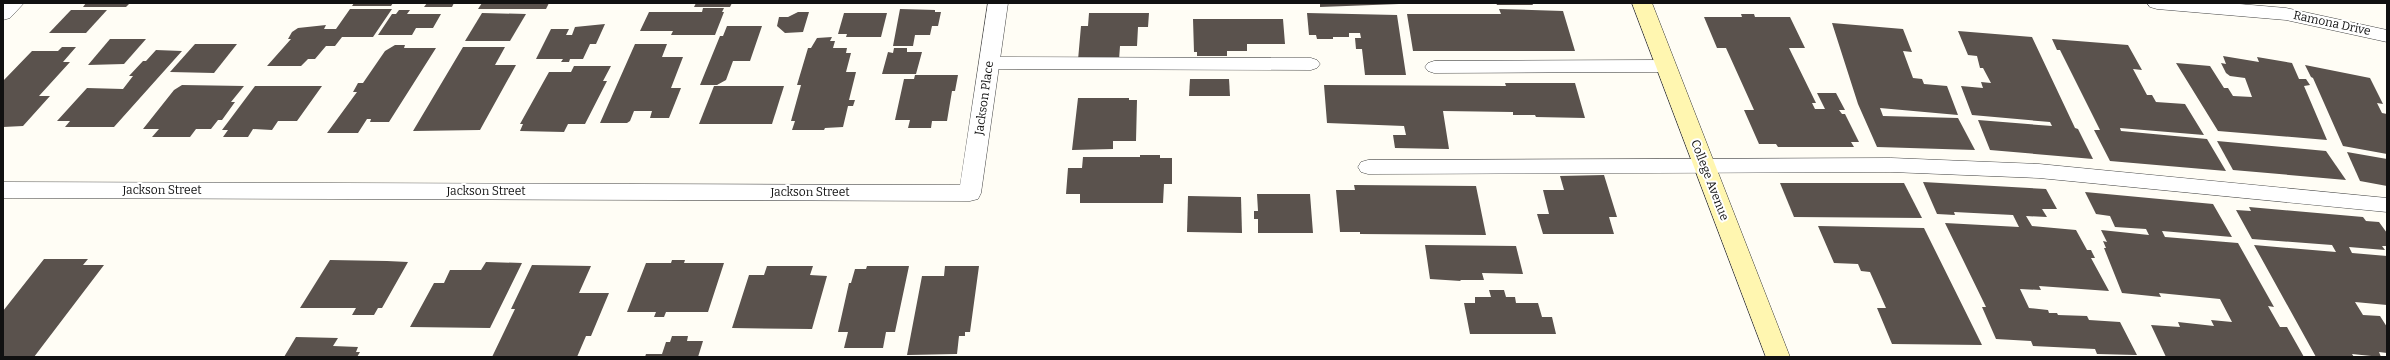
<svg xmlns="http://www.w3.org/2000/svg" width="2390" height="360" font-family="Bitter,serif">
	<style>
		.building { fill: #5a524d }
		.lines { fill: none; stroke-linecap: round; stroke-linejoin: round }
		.lane-casing { stroke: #444; stroke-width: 1 }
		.street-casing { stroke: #444; stroke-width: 1 }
		.secondary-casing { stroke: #333; stroke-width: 1 }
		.lane { fill: #fff; fill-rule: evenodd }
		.street { fill: #fff; fill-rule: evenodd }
		.secondary { fill: #fff6b0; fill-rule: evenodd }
		.labels { text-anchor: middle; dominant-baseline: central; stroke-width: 4; stroke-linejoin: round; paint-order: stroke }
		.street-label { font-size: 12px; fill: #111; stroke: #fff }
	</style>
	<rect width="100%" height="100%" fill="#fffdf5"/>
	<g class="building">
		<path d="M 86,3 L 130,3 L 126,7 L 83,7 Z"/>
		<path d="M 354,3 L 393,3 L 391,6 L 352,6 Z"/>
		<path d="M 427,3 L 454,3 L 452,7 L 424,7 Z"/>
		<path d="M 482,3 L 549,3 L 546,9 L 478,9 Z"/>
		<path d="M 696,3 L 732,3 L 730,7 L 694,7 Z"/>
		<path d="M 1320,3 L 1399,3 L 1399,4 L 1320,7 Z"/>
		<path d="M 1496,3 L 1532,3 L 1533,5 L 1497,5 Z"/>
		<path d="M 703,8 L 724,8 L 722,12 L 724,12 L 715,35 L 671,35 L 673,31 L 640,31 L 649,12 L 702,12 Z"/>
		<path d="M 350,9 L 392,9 L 373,37 L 342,37 L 335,46 L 326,46 L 315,59 L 308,59 L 301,66 L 267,66 L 291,39 L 288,39 L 292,32 L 298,28 L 326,25 L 324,29 L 336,29 Z"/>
		<path d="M 900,9 L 935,10 L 935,12 L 941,12 L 938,26 L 932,26 L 930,35 L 915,35 L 913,46 L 893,46 Z"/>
		<path d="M 1499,9 L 1563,11 L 1575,51 L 1413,51 L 1407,14 L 1501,14 Z"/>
		<path d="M 71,10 L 107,10 L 86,33 L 49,33 Z"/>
		<path d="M 399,10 L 410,10 L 407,14 L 441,14 L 433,28 L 416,28 L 412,35 L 378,35 L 392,14 L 396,14 Z"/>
		<path d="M 798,12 L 809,12 L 803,32 L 785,33 L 777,26 L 779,17 L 788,17 Z"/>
		<path d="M 482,13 L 526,14 L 510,41 L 465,41 Z"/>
		<path d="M 844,13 L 887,13 L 881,37 L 846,37 L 847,34 L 838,34 Z"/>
		<path d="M 1089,13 L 1149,13 L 1148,27 L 1138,27 L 1137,46 L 1120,46 L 1119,60 L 1078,60 L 1081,26 L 1088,26 Z"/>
		<path d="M 1307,13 L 1397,15 L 1406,75 L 1365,75 L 1362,49 L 1356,49 L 1355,38 L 1361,38 L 1360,33 L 1349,33 L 1349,37 L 1333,37 L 1333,39 L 1317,39 L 1316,35 L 1309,35 Z"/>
		<path d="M 1741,14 L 1754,14 L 1755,17 L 1790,17 L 1805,48 L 1789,48 L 1816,103 L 1812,103 L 1815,109 L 1825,109 L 1817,93 L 1836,93 L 1845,110 L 1839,110 L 1842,114 L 1845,114 L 1859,142 L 1851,142 L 1854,147 L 1778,147 L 1776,144 L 1759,144 L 1744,110 L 1754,110 L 1726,48 L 1717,48 L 1704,17 L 1742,17 Z"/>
		<path d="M 1193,19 L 1283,19 L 1285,44 L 1247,44 L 1247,51 L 1227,51 L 1227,56 L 1197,56 L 1197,52 L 1194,52 Z"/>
		<path d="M 1832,23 L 1903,29 L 1912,52 L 1903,51 L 1913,78 L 1922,79 L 1924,84 L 1947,86 L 1958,115 L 1880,108 L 1883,116 L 1958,118 L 1975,150 L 1877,147 L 1858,104 Z"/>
		<path d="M 605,24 L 596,44 L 590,44 L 583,59 L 570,59 L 569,62 L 561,62 L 563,59 L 536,59 L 551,29 L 569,29 L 566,35 L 572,35 L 575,27 Z"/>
		<path d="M 727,26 L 762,26 L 750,61 L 733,61 L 726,80 L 717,85 L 700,85 L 720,36 L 723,36 Z"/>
		<path d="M 1958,31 L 2032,37 L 2075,128 L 2078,129 L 2093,159 L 1990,150 L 1978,120 L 2052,126 L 2050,122 L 1972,115 L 1961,86 L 1983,88 L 1981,82 L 1991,83 L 1983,68 L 1980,68 L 1977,56 L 1968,55 Z"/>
		<path d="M 832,37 L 830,41 L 835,41 L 833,48 L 847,48 L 846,53 L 851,53 L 846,72 L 856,72 L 849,100 L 855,100 L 853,106 L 848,106 L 843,127 L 825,128 L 824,130 L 792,130 L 795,121 L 791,121 L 801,85 L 797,85 L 808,48 L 811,48 L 817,38 Z"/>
		<path d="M 110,39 L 146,39 L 124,64 L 88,65 Z"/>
		<path d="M 2052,39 L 2128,45 L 2142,70 L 2133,69 L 2147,95 L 2152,95 L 2156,102 L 2185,104 L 2204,135 L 2120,128 L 2121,131 L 2207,139 L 2226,171 L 2110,161 L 2094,130 L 2100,130 L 2060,50 L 2057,50 Z"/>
		<path d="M 195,44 L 237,44 L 214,73 L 170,72 Z"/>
		<path d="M 635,44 L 667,44 L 662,57 L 683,57 L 671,88 L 681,88 L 669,118 L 650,118 L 652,111 L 634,111 L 630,121 L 627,123 L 600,123 Z"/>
		<path d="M 395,45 L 405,45 L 404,48 L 436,48 L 389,122 L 370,122 L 371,119 L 367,119 L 358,133 L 327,133 L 357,92 L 353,92 L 358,83 L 363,83 L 385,51 Z"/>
		<path d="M 62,47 L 76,47 L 63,62 L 70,62 L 39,96 L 50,96 L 23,126 L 3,127 L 3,81 L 32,51 L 58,51 Z"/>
		<path d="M 463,47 L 505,47 L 495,65 L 516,65 L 480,130 L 413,131 Z"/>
		<path d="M 894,48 L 907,48 L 907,52 L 922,52 L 916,74 L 882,74 L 888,52 L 893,53 Z"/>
		<path d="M 156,50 L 182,51 L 114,127 L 65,127 L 70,121 L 57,121 L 87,88 L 123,89 L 133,76 L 129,76 L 143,61 L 146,61 Z"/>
		<path d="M 2223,56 L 2259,62 L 2257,57 L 2292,63 L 2299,79 L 2306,79 L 2310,85 L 2304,86 L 2327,140 L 2218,131 L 2176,63 L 2210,66 L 2224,88 L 2228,88 L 2233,96 L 2252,97 L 2245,78 L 2230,76 L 2226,73 L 2221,63 L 2226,64 Z"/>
		<path d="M 2305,65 L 2370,78 L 2383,104 L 2377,103 L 2382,113 L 2387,114 L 2387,154 L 2343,146 L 2313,78 L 2311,77 Z"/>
		<path d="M 574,66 L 611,66 L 603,81 L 607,81 L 585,124 L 568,124 L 564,132 L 520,131 L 523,124 L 520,124 L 549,72 L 571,72 Z"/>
		<path d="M 915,75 L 958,75 L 955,91 L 952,91 L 947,121 L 932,121 L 931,128 L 908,128 L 910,120 L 895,120 L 904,79 L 914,79 Z"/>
		<path d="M 1190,79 L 1229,79 L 1230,96 L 1189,96 Z"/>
		<path d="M 1505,83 L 1575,83 L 1585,118 L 1536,117 L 1535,115 L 1513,115 L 1513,112 L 1443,111 L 1449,149 L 1395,148 L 1393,135 L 1406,135 L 1404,126 L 1327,123 L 1324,85 L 1506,86 Z"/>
		<path d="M 182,85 L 244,86 L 231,102 L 235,102 L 222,120 L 218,120 L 211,129 L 196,129 L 190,137 L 152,137 L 159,129 L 143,129 L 174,90 Z"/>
		<path d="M 255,86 L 322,86 L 297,121 L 278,121 L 272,130 L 253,129 L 248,137 L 223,137 L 228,130 L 222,130 Z"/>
		<path d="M 714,86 L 784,86 L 772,124 L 699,124 Z"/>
		<path d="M 1078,98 L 1129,98 L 1129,100 L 1137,100 L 1136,141 L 1113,141 L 1113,149 L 1072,150 Z"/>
		<path d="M 2217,141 L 2326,151 L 2346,180 L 2233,170 Z"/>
		<path d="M 2347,152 L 2387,159 L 2387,186 L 2360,181 Z"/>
		<path d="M 1140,155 L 1160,155 L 1160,158 L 1172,158 L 1172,184 L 1164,184 L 1163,203 L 1080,203 L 1080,194 L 1066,194 L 1068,168 L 1082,168 L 1083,157 L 1140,157 Z"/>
		<path d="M 1604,175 L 1617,217 L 1609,217 L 1614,234 L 1543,234 L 1537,214 L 1549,214 L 1543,190 L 1564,190 L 1560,176 Z"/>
		<path d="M 1923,182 L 2046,189 L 2057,209 L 2042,209 L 2047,217 L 2026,216 L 2032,226 L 2076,230 L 2087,250 L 2091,250 L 2095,258 L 2091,258 L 2109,291 L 2039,286 L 2041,290 L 2020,289 L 2029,308 L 2048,310 L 2049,313 L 2057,313 L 2058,315 L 2087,316 L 2089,320 L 2120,322 L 2137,355 L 2097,354 L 2095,349 L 2033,346 L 2031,341 L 1996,339 L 1982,307 L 1986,307 L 1945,223 L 2019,227 L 2013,215 L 1954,212 L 1955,215 L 1937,214 Z"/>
		<path d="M 1780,183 L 1904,183 L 1922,218 L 1794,217 Z"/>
		<path d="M 1354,185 L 1476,186 L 1486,235 L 1360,234 L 1360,232 L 1340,232 L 1336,190 L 1355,190 Z"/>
		<path d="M 2085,192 L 2213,204 L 2232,237 L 2162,231 L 2165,237 L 2238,243 L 2274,307 L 2268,306 L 2280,327 L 2287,327 L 2304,357 L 2166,357 L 2151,325 L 2180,327 L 2178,322 L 2214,326 L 2211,320 L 2232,322 L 2220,299 L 2159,293 L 2161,297 L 2122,293 L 2104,248 L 2106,248 L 2103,241 L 2107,242 L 2101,230 L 2149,235 L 2146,229 L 2115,227 L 2110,216 L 2096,214 Z"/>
		<path d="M 1257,194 L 1310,194 L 1313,233 L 1258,233 L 1258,219 L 1254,219 L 1254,211 L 1258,211 Z"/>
		<path d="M 1188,196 L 1241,197 L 1242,233 L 1187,232 Z"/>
		<path d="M 2249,207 L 2363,217 L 2366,221 L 2379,222 L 2387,233 L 2387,246 L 2382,246 L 2385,250 L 2349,247 L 2352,253 L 2387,256 L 2387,305 L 2355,302 L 2363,315 L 2380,316 L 2387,327 L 2387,353 L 2379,352 L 2381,357 L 2352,354 L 2354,357 L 2316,357 L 2254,245 L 2336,252 L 2332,245 L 2252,239 L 2236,210 L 2251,211 Z"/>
		<path d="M 1818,226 L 1924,228 L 1982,345 L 1892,344 L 1877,308 L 1886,308 L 1870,272 L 1861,271 L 1858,264 L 1834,263 Z"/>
		<path d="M 1425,245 L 1516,246 L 1523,274 L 1482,273 L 1484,280 L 1460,280 L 1461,281 L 1430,279 Z"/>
		<path d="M 44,259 L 88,259 L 83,265 L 104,265 L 34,357 L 3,357 L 3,311 Z"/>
		<path d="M 330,260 L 387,261 L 408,262 L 382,308 L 378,308 L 374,315 L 352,315 L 356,308 L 300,308 Z"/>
		<path d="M 672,260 L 685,260 L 684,263 L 724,263 L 708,312 L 666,312 L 664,317 L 654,317 L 656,312 L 627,312 L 646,263 L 671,263 Z"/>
		<path d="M 486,262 L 522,263 L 490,328 L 410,327 L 434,283 L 444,283 L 450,270 L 481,270 Z"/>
		<path d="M 532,265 L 591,266 L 579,293 L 609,293 L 591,336 L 586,336 L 577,357 L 492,357 L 515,309 L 511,309 Z"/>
		<path d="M 767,266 L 813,266 L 810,275 L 827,276 L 812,329 L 732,328 L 749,275 L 764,275 Z"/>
		<path d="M 867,266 L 909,266 L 895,332 L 886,332 L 883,348 L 844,348 L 848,332 L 838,332 L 849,283 L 851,283 L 855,269 L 866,269 Z"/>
		<path d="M 945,266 L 979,266 L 970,332 L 965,332 L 965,336 L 959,336 L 957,354 L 907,355 L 922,276 L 944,276 Z"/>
		<path d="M 1489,290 L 1504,290 L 1506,297 L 1515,297 L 1516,303 L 1538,303 L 1542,317 L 1552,317 L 1556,334 L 1470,334 L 1464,303 L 1475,303 L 1475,297 L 1491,297 Z"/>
		<path d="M 672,336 L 688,336 L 687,341 L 703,341 L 698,357 L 645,357 L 646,354 L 662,354 L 666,342 L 670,342 Z"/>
		<path d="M 296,337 L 338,338 L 333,346 L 358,347 L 356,352 L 360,352 L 357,357 L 284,357 Z"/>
	</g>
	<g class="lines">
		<g class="lane-casing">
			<g id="lane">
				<path d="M 989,57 L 1311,58 L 1317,60 L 1320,64 L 1317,68 L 1311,70 L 989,69 L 983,67 L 980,63 L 983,59 Z"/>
				<path d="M 1666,60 L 1672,62 L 1675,66 L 1672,70 L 1666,72 L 1434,73 L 1428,71 L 1425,67 L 1428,63 L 1434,61 Z"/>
				<path d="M 1891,158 L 2039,164 L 2387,198 L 2387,212 L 2039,178 L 1891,172 L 1368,174 L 1361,172 L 1358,167 L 1361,162 L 1368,160 Z"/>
			</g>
		</g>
		<g class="street-casing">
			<g id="street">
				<path d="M 3,3 L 24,3 L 10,18 L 3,20 Z"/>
				<path d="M 988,3 L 1008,3 L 981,193 L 978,199 L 970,201 L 3,198 L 3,182 L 960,185 Z"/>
				<path d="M 2147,3 L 2228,3 L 2286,8 L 2387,30 L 2387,42 L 2286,20 L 2157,9 L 2150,7 Z"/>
			</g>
		</g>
		<g class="secondary-casing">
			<path id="secondary" d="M 1632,3 L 1652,3 L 1790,357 L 1766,357 Z"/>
		</g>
		<use href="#lane" class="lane"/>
		<use href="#street" class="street"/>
		<use href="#secondary" class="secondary"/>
	</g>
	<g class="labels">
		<g class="street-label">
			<text transform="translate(2332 23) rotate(12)">Ramona Drive</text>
			<text transform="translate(984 98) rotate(-82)">Jackson Place</text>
			<text transform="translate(1710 180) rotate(69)">College Avenue</text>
			<text x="162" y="190">Jackson Street</text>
			<text x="486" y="191">Jackson Street</text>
			<text x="810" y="192">Jackson Street</text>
		</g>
	</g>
	<rect width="2390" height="360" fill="none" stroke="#111111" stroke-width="8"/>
</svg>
